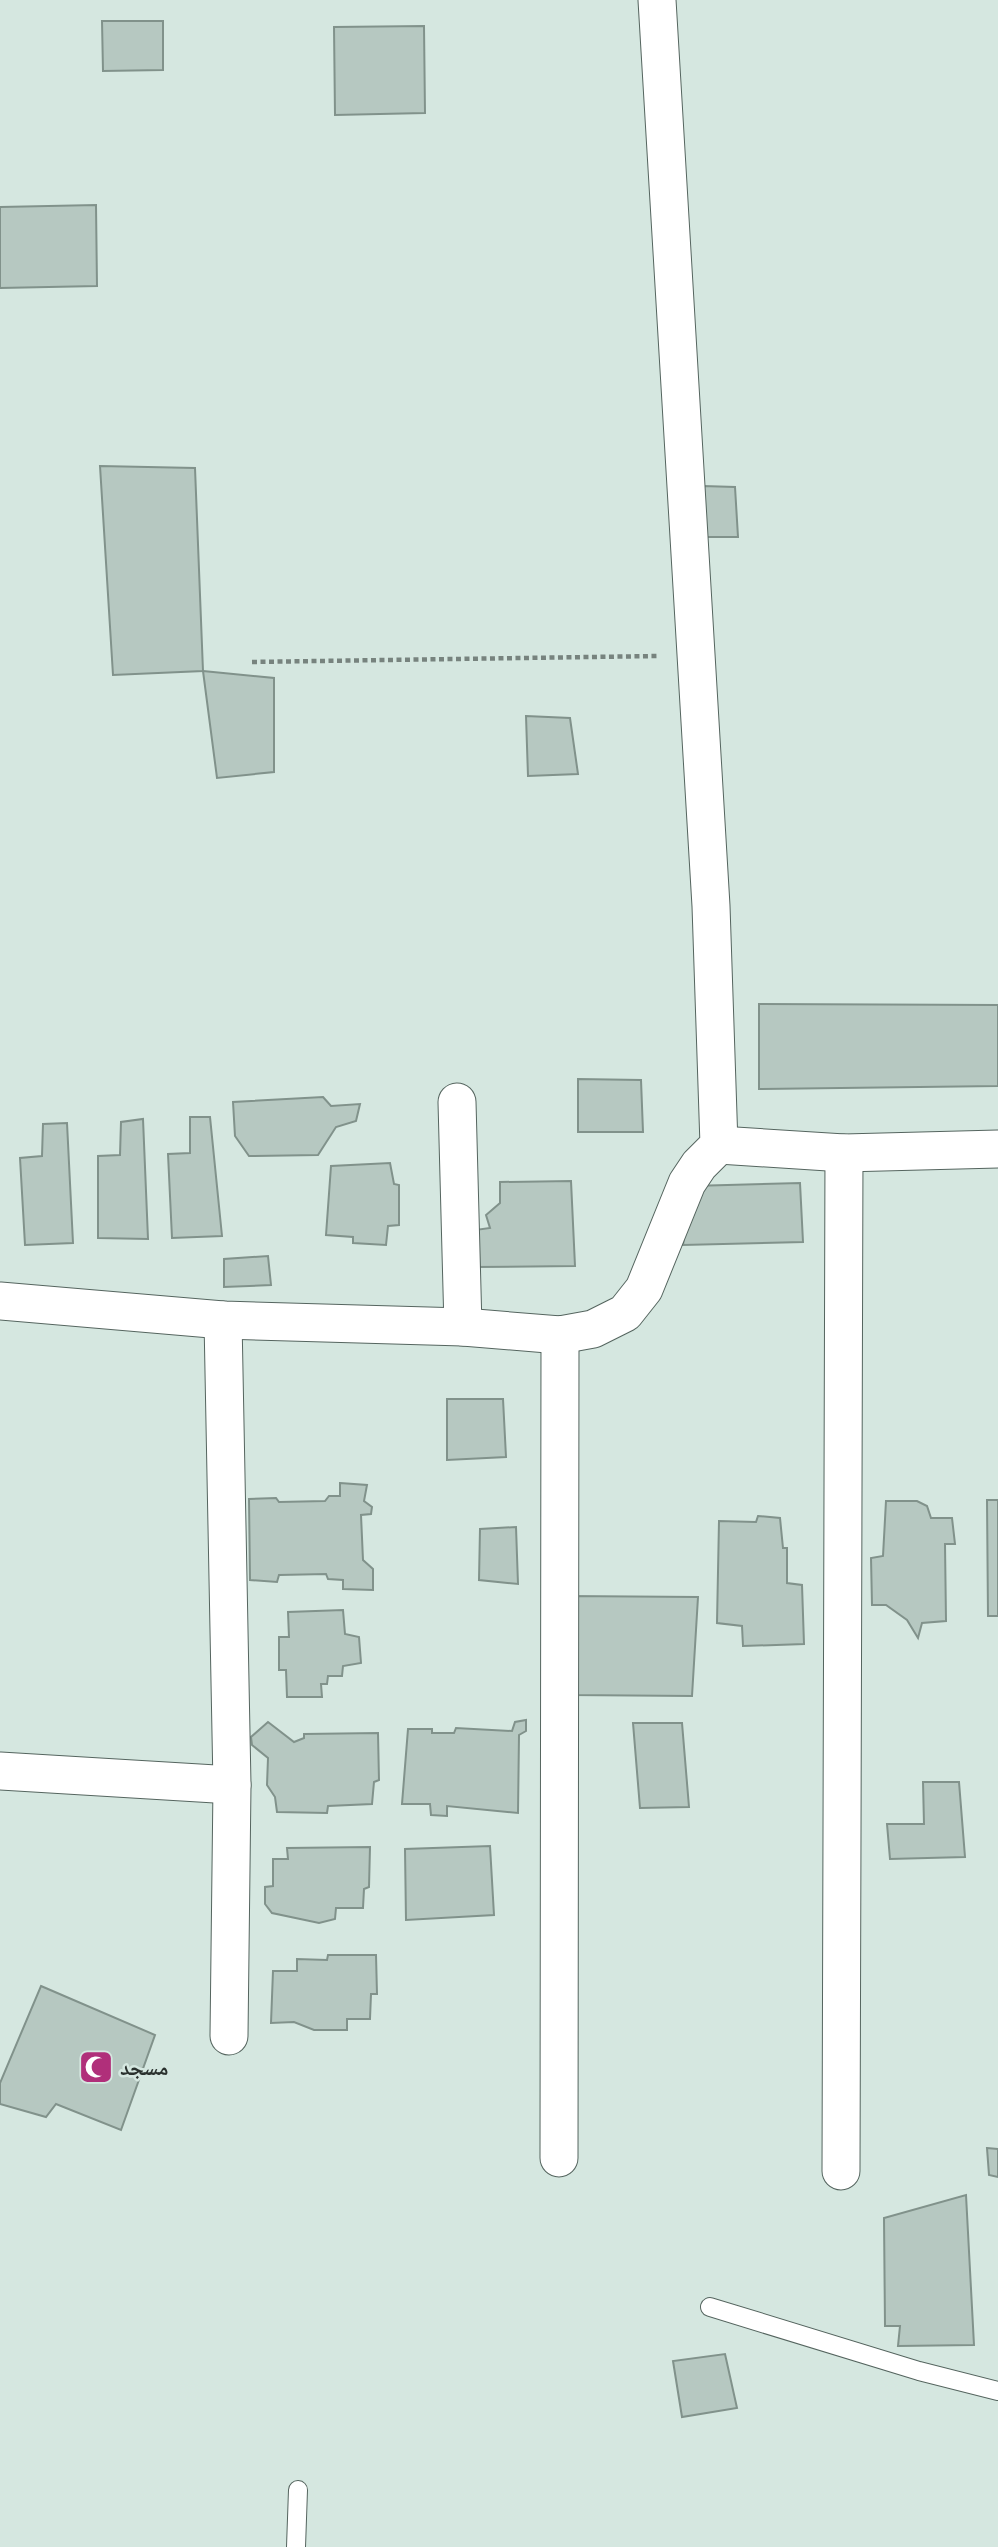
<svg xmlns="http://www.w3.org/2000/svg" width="998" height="2547" font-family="Manrope,'Noto Naskh Arabic',sans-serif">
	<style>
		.building { fill: #b6c8c1; stroke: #81928b; stroke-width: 2 }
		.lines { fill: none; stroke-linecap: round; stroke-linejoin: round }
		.lane-casing { stroke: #55655f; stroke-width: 20 }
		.street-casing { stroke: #55655f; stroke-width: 39 }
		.path { stroke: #77837e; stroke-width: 4.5; stroke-dasharray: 5 3.5; stroke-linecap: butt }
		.lane { stroke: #fff; stroke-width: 18 }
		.street { stroke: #fff; stroke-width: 37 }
		.labels { text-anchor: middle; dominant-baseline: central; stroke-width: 5; stroke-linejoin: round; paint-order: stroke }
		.poi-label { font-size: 21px; font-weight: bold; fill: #2a312e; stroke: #d5e7e0; text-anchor: start }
	</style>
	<rect width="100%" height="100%" fill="#d5e7e0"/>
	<g class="building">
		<path d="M 102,21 L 163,21 L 163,70 L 103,71 Z"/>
		<path d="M 424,26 L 425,113 L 335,115 L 334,27 Z"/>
		<path d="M 96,205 L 97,286 L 0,288 L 0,207 Z"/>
		<path d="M 100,466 L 195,468 L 203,671 L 113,675 Z"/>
		<path d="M 703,486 L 735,487 L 738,537 L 704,537 Z"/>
		<path d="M 203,671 L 274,678 L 274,772 L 217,778 Z"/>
		<path d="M 526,716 L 570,718 L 578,774 L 528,776 Z"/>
		<path d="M 759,1004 L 998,1005 L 998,1086 L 759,1089 Z"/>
		<path d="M 578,1079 L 641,1080 L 643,1132 L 578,1132 Z"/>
		<path d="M 323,1097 L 331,1106 L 360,1104 L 356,1121 L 336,1127 L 318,1155 L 249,1156 L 235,1136 L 233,1102 Z"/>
		<path d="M 190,1117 L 210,1117 L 222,1236 L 172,1238 L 168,1154 L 190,1153 Z"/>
		<path d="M 143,1119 L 148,1239 L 98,1238 L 98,1156 L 120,1155 L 121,1122 Z"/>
		<path d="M 67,1123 L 73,1243 L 25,1245 L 20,1158 L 42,1156 L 43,1124 Z"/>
		<path d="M 390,1163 L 394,1184 L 399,1185 L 399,1225 L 388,1226 L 386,1245 L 353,1243 L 353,1237 L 326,1235 L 331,1166 Z"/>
		<path d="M 571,1181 L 575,1266 L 476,1267 L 475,1230 L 490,1228 L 486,1215 L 500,1203 L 500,1182 Z"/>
		<path d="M 800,1183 L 803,1242 L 683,1245 L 691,1186 Z"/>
		<path d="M 268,1256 L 271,1285 L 224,1287 L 224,1259 Z"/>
		<path d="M 447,1399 L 503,1399 L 506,1457 L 447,1460 Z"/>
		<path d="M 340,1483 L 367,1485 L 364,1501 L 372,1507 L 371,1514 L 361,1515 L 363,1560 L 373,1569 L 373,1590 L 343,1589 L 343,1580 L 328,1579 L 326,1574 L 279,1575 L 277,1582 L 250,1580 L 249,1499 L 276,1498 L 279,1502 L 325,1501 L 329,1496 L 340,1496 Z"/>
		<path d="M 987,1500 L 998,1500 L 998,1616 L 988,1616 Z"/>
		<path d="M 886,1501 L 917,1501 L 927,1506 L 931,1518 L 952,1518 L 955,1544 L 945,1544 L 946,1621 L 922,1623 L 918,1638 L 907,1620 L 886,1605 L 872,1605 L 871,1558 L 883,1556 Z"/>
		<path d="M 758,1516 L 780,1518 L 783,1548 L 787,1548 L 787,1583 L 802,1585 L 804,1644 L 743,1646 L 742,1626 L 717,1623 L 719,1521 L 756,1522 Z"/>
		<path d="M 516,1527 L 518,1584 L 479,1580 L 480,1529 Z"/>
		<path d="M 567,1596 L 698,1597 L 692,1696 L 570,1695 Z"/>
		<path d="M 343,1610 L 345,1634 L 359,1637 L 361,1663 L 343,1666 L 342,1676 L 328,1676 L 327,1684 L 321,1684 L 322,1697 L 287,1697 L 286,1670 L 279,1670 L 279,1637 L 289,1637 L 288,1612 Z"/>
		<path d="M 526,1720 L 526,1731 L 519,1735 L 518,1813 L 447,1806 L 447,1816 L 431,1815 L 430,1804 L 402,1804 L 408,1729 L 432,1729 L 432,1733 L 454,1733 L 456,1728 L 512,1731 L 515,1722 Z"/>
		<path d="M 268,1722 L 294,1742 L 304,1738 L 304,1734 L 378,1733 L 379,1780 L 374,1782 L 372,1804 L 328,1806 L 327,1813 L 277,1812 L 275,1797 L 267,1785 L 268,1758 L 252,1745 L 251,1737 Z"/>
		<path d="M 633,1723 L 682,1723 L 689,1807 L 640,1808 Z"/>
		<path d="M 923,1782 L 959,1782 L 965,1857 L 890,1859 L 887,1824 L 924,1824 Z"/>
		<path d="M 490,1846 L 494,1915 L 406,1920 L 405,1849 Z"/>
		<path d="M 370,1847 L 369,1887 L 364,1889 L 363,1908 L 336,1908 L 335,1919 L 319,1923 L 272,1913 L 265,1904 L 265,1887 L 273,1886 L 273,1859 L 288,1859 L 287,1848 Z"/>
		<path d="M 328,1955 L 376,1955 L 377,1994 L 371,1994 L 370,2019 L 347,2019 L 347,2030 L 314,2030 L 294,2022 L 271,2023 L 273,1971 L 297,1971 L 297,1959 L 327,1960 Z"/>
		<path d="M 41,1986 L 155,2035 L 121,2130 L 56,2104 L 46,2117 L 0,2104 L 0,2083 Z"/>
		<path d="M 987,2148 L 998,2149 L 998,2177 L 989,2175 Z"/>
		<path d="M 966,2195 L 974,2345 L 898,2346 L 900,2326 L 885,2326 L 884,2218 Z"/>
		<path d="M 725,2354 L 737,2408 L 682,2417 L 673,2361 Z"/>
	</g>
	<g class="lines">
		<g class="lane-casing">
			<g id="lane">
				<path d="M 710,2307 L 919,2371 L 998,2391"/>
				<path d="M 296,2547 L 298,2490"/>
			</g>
		</g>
		<g class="street-casing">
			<g id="street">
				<path d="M 457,1102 L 463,1327"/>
				<path d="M 719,1145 L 844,1153 L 998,1149"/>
				<path d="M 0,1301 L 223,1320 L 463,1327 L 560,1335 L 593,1329 L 625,1313 L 644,1289 L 687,1183 L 699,1165 L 719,1145 L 711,906 L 657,0"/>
				<path d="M 223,1320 L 232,1785 L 229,2036"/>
				<path d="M 0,1771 L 232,1785"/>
				<path d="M 559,2158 L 560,1335"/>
				<path d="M 841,2171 L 844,1153"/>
			</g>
		</g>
		<path class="path" d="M 252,662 L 657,656"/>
		<use href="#lane" class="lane"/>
		<use href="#street" class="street"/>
	</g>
	<defs>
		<g id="mosque-square" transform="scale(1.75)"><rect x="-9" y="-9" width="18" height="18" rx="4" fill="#b02f7a" stroke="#d5e7e0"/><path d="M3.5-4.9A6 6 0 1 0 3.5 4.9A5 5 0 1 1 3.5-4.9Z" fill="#fff"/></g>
	</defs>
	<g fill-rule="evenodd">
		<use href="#mosque-square" x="96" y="2067"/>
	</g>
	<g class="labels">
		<g class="poi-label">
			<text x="120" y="2067">مسجد</text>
		</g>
	</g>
</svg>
